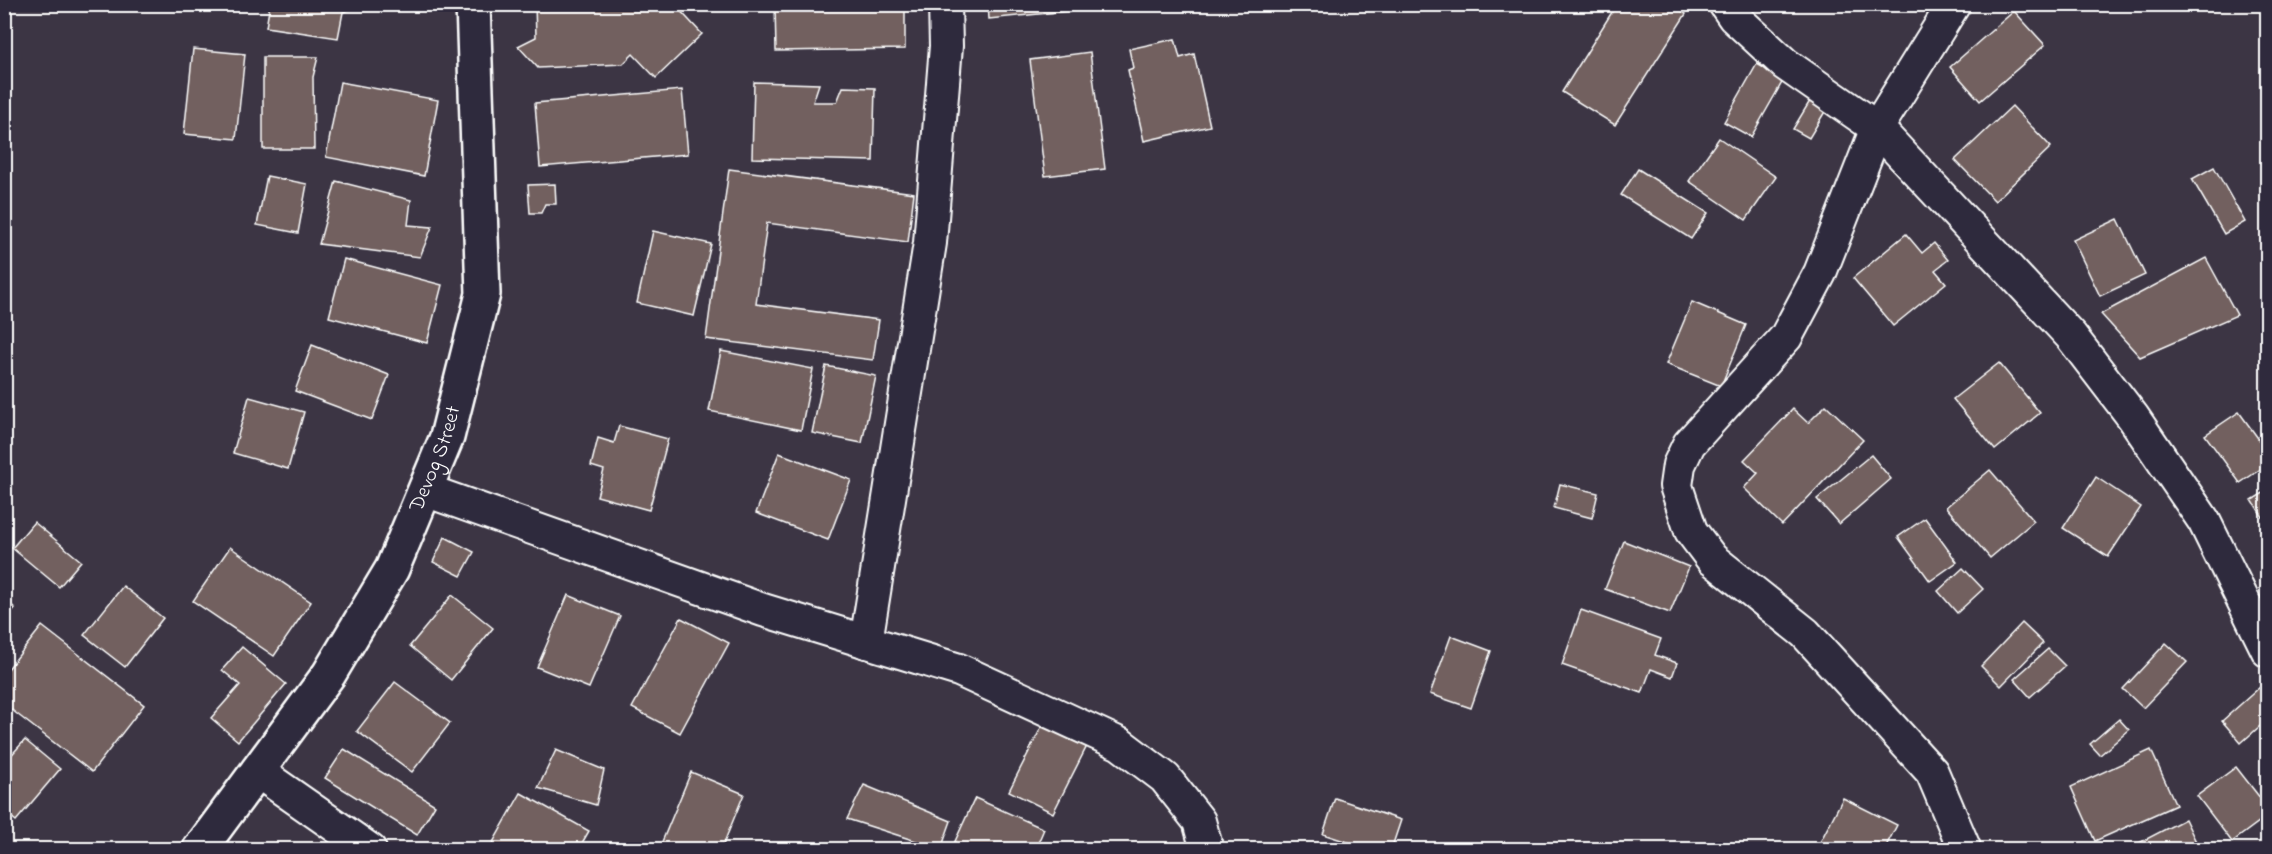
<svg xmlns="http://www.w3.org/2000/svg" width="2272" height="854" font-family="'Indie Flower',sans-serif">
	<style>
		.building { fill: #72615f; stroke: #fff; stroke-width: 1.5 }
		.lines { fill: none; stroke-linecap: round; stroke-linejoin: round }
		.street-casing { stroke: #fff; stroke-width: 36 }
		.secondary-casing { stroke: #fff; stroke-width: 38 }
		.street { stroke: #2f2a3d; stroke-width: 32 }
		.secondary { stroke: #2f2a3d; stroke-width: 33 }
		.labels { text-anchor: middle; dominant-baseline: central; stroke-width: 4.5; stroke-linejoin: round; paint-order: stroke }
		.street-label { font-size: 21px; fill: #fff; stroke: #2f2a3d }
	</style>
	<rect width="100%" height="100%" fill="#3c3544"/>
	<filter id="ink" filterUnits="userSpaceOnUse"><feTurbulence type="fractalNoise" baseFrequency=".0167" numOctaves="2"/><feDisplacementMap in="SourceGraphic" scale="12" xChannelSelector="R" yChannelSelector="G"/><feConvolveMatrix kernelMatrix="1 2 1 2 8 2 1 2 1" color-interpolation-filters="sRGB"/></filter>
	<g filter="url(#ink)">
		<g class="building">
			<path d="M 270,4 L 357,4 L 356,8 L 343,12 L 338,38 L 266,27 Z"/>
			<path d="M 535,4 L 674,4 L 702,34 L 656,78 L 633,54 L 623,64 L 538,68 L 518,46 L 536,37 Z"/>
			<path d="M 775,4 L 905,4 L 905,49 L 776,51 Z"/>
			<path d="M 988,4 L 1078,4 L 1078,10 L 989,19 Z"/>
			<path d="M 1617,4 L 1671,4 L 1686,14 L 1615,125 L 1562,92 Z"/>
			<path d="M 2014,11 L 2045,45 L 1980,101 L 1950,67 Z"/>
			<path d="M 1175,39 L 1180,58 L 1194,54 L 1210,126 L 1144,141 L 1128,70 L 1133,68 L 1129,49 Z"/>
			<path d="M 193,49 L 245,54 L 236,139 L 184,134 Z"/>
			<path d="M 1090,52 L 1105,169 L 1045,176 L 1030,60 Z"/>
			<path d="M 263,57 L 318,57 L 313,77 L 314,149 L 263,149 Z"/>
			<path d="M 1757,64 L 1784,79 L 1751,137 L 1724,122 Z"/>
			<path d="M 340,82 L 438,100 L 424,176 L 326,157 Z"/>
			<path d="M 754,82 L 819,84 L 813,102 L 837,102 L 843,87 L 875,88 L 873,161 L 752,158 Z"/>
			<path d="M 682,90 L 688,154 L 540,167 L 535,103 Z"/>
			<path d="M 1813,96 L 1829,105 L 1809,138 L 1793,129 Z"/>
			<path d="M 2012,106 L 2051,147 L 1995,201 L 1955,160 Z"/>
			<path d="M 1719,138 L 1776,177 L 1746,220 L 1689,181 Z"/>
			<path d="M 2214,167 L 2245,222 L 2224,234 L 2192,179 Z"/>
			<path d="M 729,169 L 914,193 L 908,242 L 767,223 L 756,304 L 879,320 L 873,360 L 706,339 Z"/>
			<path d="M 1638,169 L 1708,213 L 1691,239 L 1621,195 Z"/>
			<path d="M 267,176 L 307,184 L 298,233 L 257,225 Z"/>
			<path d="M 336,181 L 411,200 L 408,225 L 432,227 L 420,257 L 319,244 Z"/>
			<path d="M 555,184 L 556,204 L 545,204 L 541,213 L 530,213 L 528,185 Z"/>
			<path d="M 2118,219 L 2145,275 L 2100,296 L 2073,240 Z"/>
			<path d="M 653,231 L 711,244 L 694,316 L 637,303 Z"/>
			<path d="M 1906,234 L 1922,253 L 1934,243 L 1948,260 L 1935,270 L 1946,283 L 1893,326 L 1853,278 Z"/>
			<path d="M 2206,258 L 2237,315 L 2140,357 L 2101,314 Z"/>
			<path d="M 344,259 L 442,285 L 427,343 L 329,317 Z"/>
			<path d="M 1692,302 L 1746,325 L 1721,386 L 1666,364 Z"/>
			<path d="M 312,345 L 389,375 L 372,420 L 295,391 Z"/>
			<path d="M 721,351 L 813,369 L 801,430 L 709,411 Z"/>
			<path d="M 1999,363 L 2040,413 L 1995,450 L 1953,399 Z"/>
			<path d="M 826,366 L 876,376 L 862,443 L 812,433 Z"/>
			<path d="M 249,397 L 304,412 L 288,469 L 233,453 Z"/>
			<path d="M 1826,405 L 1863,440 L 1782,525 L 1744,488 L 1758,473 L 1744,460 L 1793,409 L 1808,423 Z"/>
			<path d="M 2239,412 L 2268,452 L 2268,464 L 2240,483 L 2205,435 Z"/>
			<path d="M 619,426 L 668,439 L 649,510 L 597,496 L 604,470 L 591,466 L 598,438 L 614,443 Z"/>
			<path d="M 779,453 L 851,480 L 828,540 L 756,513 Z"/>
			<path d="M 1871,455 L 1891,479 L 1839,524 L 1817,499 Z"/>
			<path d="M 1990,470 L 2034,521 L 1990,558 L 1946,507 Z"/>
			<path d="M 2096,477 L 2141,507 L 2108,557 L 2063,528 Z"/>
			<path d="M 1560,484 L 1598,493 L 1592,518 L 1554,508 Z"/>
			<path d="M 2268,490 L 2268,520 L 2266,522 L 2252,500 Z"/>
			<path d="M 1925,518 L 1957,562 L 1930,581 L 1898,537 Z"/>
			<path d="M 34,522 L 81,561 L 59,587 L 12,548 Z"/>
			<path d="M 445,537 L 474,552 L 461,576 L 433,562 Z"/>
			<path d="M 1624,541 L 1689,567 L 1670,613 L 1605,589 Z"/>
			<path d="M 230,547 L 311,602 L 274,656 L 193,601 Z"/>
			<path d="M 1963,568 L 1983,589 L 1957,613 L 1938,591 Z"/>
			<path d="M 123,586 L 163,618 L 125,667 L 84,635 Z"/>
			<path d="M 452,595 L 493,628 L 451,680 L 410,646 Z"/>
			<path d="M 568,595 L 620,616 L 589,688 L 537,667 Z"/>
			<path d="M 4,599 L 15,608 L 4,621 Z"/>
			<path d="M 1581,610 L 1661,639 L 1655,655 L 1677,663 L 1672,677 L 1651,669 L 1642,693 L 1562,665 Z"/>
			<path d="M 681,618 L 729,643 L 680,733 L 632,708 Z"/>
			<path d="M 2022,623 L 2043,643 L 2001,686 L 1981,666 Z"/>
			<path d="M 42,626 L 144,705 L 92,772 L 4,704 L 4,674 Z"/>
			<path d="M 1451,636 L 1491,651 L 1471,708 L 1430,694 Z"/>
			<path d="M 2166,643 L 2187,662 L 2143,708 L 2123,689 Z"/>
			<path d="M 242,647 L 286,684 L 238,741 L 211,718 L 240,685 L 222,670 Z"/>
			<path d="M 2048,649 L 2065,666 L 2030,697 L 2014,679 Z"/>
			<path d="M 395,682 L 450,723 L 412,772 L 357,731 Z"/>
			<path d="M 2260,687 L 2268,696 L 2268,719 L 2241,743 L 2222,721 Z"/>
			<path d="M 1046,718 L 1088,744 L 1053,813 L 1009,791 Z"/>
			<path d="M 2119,719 L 2129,730 L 2100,755 L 2090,744 Z"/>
			<path d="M 25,740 L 60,769 L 16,821 L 4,811 L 4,763 Z"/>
			<path d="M 344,749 L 435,805 L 417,835 L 325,778 Z"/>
			<path d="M 556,750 L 604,770 L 596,805 L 538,788 Z"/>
			<path d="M 2151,750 L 2176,805 L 2095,841 L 2071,787 Z"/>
			<path d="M 2236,767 L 2268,808 L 2268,815 L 2232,842 L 2197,796 Z"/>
			<path d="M 691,772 L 744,794 L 721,850 L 659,849 Z"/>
			<path d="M 864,785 L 951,821 L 941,849 L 847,819 Z"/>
			<path d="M 521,793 L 589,831 L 578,850 L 498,850 L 491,846 Z"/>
			<path d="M 975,798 L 1044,829 L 1035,850 L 951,850 Z"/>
			<path d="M 1335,798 L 1401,820 L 1391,850 L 1372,850 L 1323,834 Z"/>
			<path d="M 1843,798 L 1897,825 L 1884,850 L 1816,850 Z"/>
			<path d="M 2185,819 L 2200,850 L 2132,850 L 2131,847 Z"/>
		</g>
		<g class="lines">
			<g class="street-casing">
				<g id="street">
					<path d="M 1725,4 L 1734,17 L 1785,64 L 1877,128 L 2071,336 L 2133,417 L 2204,521 L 2268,651"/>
					<path d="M 1954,4 L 1877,128 L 1820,273 L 1786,337 L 1689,444 L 1679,465 L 1676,486 L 1691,531 L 1712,559 L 1805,633 L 1932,772 L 1965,850"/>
					<path d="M 425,490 L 763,610 L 959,670 L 1120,744 L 1165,778 L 1199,821 L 1207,850"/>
					<path d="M 866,642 L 930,243 L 946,46 L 945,4"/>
					<path d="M 257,771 L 370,850"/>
				</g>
			</g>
			<g class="secondary-casing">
				<g id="secondary">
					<path id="s1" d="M 199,850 L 329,674 L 392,569 L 447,437 L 483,294 L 473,4"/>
				</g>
			</g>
			<use href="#street" class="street"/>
			<use href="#secondary" class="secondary"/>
		</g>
	</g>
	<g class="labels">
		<g class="street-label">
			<text stroke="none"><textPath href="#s1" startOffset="460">Devog Street</textPath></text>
		</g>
	</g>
	<rect width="2272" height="854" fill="none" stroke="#2f2a3d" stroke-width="24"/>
	<rect x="12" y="12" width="2248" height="830" fill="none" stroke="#fff" stroke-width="2" filter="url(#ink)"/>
</svg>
